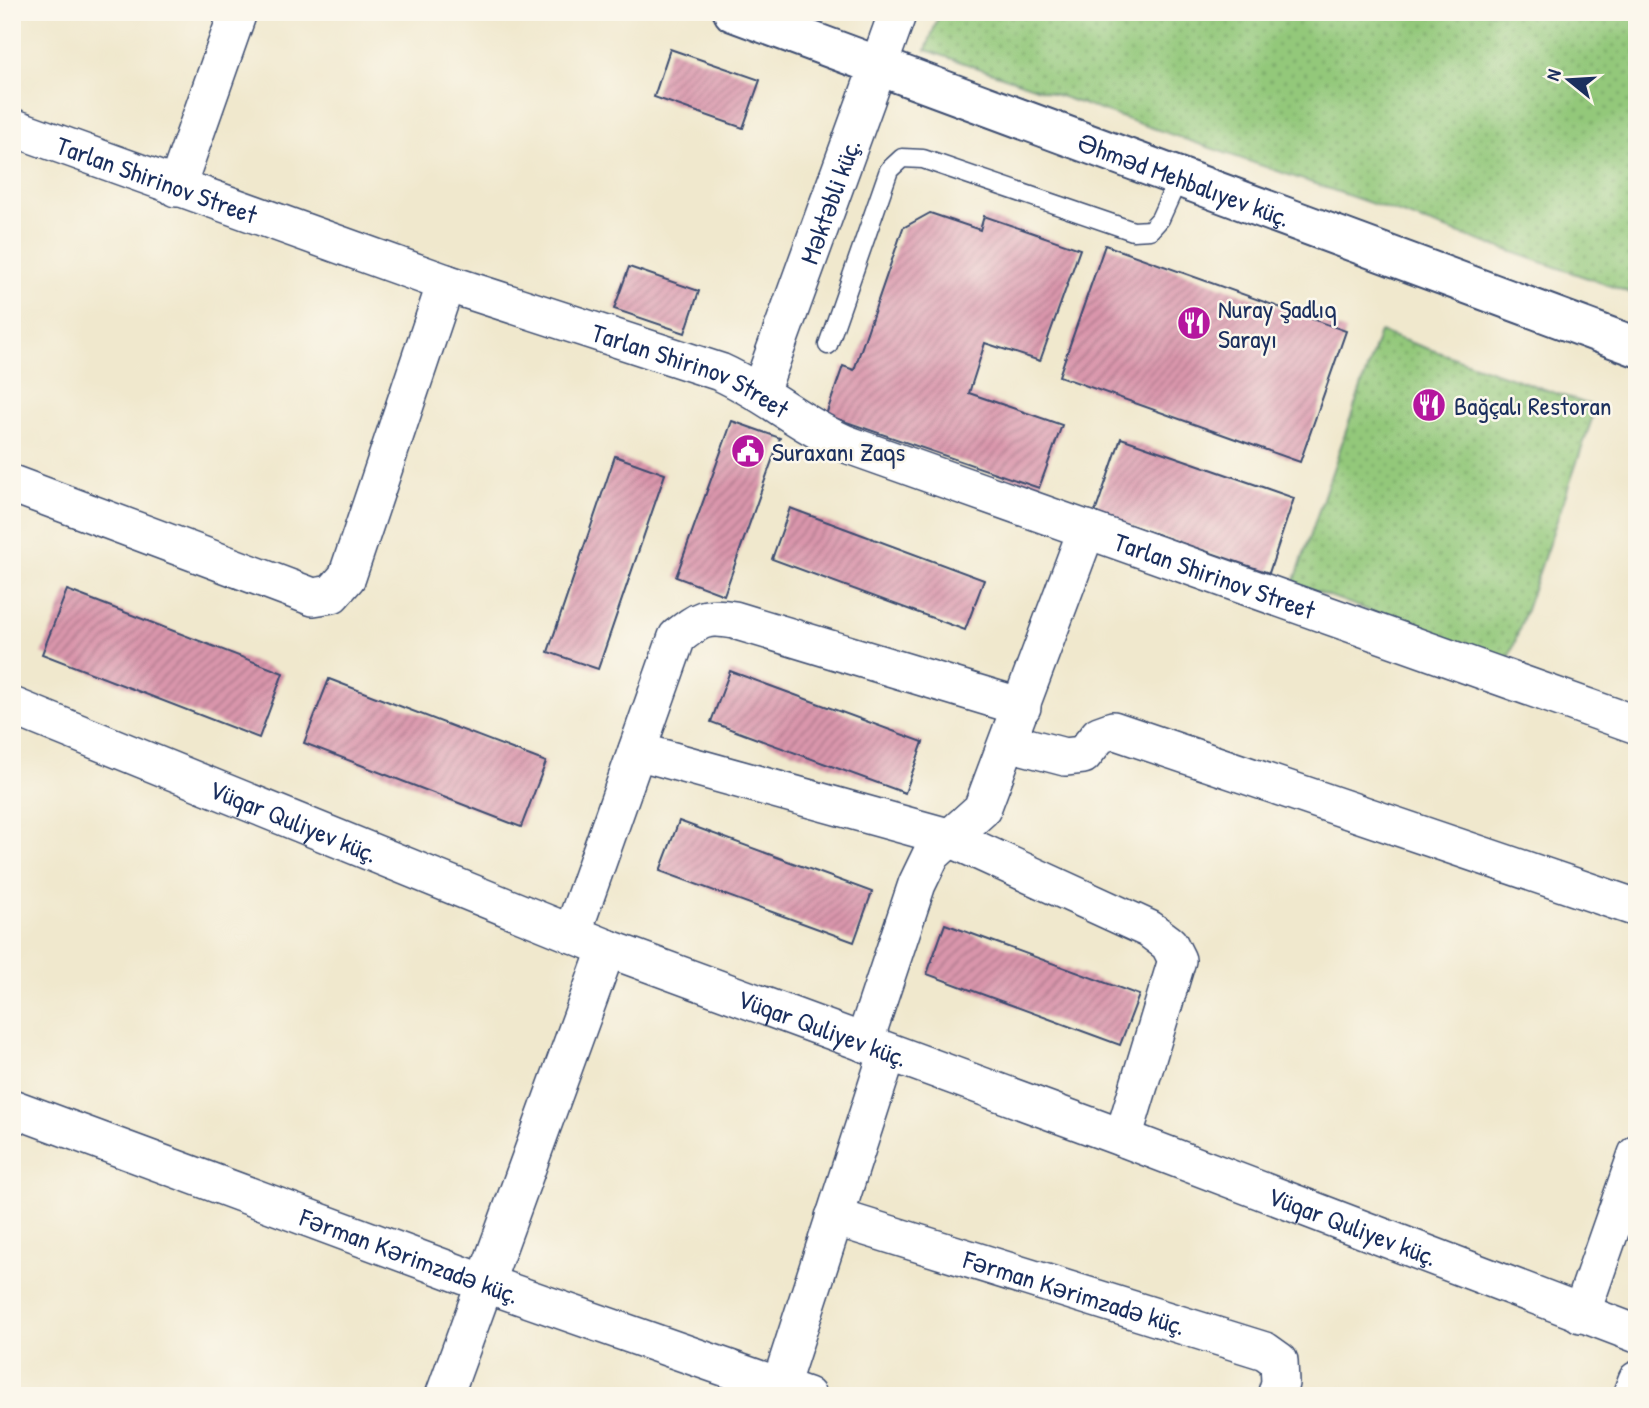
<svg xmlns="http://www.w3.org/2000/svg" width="1649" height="1408" font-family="'Patrick Hand',sans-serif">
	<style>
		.park { fill: url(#park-dots); stroke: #577c6c; stroke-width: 2 }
		.building { fill: url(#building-hatch) }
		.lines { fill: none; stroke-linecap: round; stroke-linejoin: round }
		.service-casing { stroke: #3b4b6f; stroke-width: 21 }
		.minor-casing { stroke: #3b4b6f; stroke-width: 40 }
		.tertiary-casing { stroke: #3b4b6f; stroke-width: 42 }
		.service { stroke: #fff; stroke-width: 18 }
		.minor { stroke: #fff; stroke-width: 37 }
		.tertiary { stroke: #fff; stroke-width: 38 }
		.labels { text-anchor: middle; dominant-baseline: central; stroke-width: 5; stroke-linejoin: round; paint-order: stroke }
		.street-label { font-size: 26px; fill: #1b2f5e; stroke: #fbf7ec }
		.poi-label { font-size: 26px; fill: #1b2f5e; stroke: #fbf7ec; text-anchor: start }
	</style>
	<defs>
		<pattern id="park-dots" width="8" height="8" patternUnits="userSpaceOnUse" patternTransform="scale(1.75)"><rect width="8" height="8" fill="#93c87a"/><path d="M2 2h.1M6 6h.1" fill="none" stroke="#77a367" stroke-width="1.8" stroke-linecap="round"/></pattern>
		<pattern id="building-hatch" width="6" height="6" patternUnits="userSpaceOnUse" patternTransform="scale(1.75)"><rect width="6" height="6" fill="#da96ac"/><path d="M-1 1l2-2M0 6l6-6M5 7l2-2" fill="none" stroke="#b07b8f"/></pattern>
	</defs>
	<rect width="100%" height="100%" fill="#fbf7ec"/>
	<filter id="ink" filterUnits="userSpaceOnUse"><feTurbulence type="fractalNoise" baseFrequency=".0143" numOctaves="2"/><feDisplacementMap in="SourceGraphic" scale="14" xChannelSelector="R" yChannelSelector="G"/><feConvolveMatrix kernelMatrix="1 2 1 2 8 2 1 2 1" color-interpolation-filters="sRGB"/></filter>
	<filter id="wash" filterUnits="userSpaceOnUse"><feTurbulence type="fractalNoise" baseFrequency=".00686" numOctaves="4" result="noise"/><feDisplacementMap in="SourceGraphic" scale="28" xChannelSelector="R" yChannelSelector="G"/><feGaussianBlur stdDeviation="1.57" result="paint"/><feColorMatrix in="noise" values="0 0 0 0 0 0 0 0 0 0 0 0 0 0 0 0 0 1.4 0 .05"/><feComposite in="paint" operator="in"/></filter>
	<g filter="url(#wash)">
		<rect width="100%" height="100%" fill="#f0e8cd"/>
		<g class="park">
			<path d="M 940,12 L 1637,12 L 1637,295 L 926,50 Z"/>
			<path d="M 1380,332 L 1596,407 L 1508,662 L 1294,583 Z"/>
		</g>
		<g id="blocks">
			<g class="building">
				<path d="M 670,49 L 760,80 L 743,128 L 654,97 Z"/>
				<path d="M 930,213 L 980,230 L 984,216 L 1080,249 L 1040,361 L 985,343 L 969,393 L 1062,425 L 1039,488 L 826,415 L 843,366 L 854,370 L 903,228 Z"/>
				<path d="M 1105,245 L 1346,331 L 1300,462 L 1059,376 Z"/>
				<path d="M 629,267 L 699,291 L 685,333 L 614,309 Z"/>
				<path d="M 732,421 L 780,438 L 724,595 L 676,577 Z"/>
				<path d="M 1121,438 L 1294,498 L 1269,573 L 1095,513 Z"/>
				<path d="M 615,456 L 665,474 L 598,669 L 548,652 Z"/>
				<path d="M 790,508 L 984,580 L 965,630 L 772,559 Z"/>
				<path d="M 67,590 L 283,673 L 259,738 L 42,654 Z"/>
				<path d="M 730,671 L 923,742 L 905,793 L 711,722 Z"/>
				<path d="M 329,679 L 546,762 L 521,827 L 304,743 Z"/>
				<path d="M 679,821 L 872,892 L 854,942 L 660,871 Z"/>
				<path d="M 945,924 L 1139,995 L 1120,1045 L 927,974 Z"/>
			</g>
		</g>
	</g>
	<g filter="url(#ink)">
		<use href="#blocks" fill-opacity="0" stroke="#3b4b6f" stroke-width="2"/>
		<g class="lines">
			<g class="service-casing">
				<path id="service" d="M 828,345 L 889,170 L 902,158 L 923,159 L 1133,231 L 1150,230 L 1160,219 L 1179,177"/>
			</g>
			<g class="minor-casing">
				<g id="minor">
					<path id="s1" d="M 12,127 L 446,283 L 720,372 C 765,392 801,425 846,444 L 1637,725"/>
					<path d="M 176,188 L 238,12"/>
					<path id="s2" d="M 760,392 L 898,12"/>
					<path d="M 12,484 L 313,597 L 332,594 L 347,577 L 446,283"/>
					<path id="s3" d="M 12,706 L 607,948 L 1123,1138 L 1637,1334"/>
					<path d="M 1008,742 L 1065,757 L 1083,755 L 1099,735 L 1113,730 L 1637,908"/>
					<path d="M 637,751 L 948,837 L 1149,929 L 1169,944 L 1177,960 L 1123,1138"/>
					<path d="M 572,934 L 677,637 C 700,619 705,615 734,620 L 1022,707"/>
					<path d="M 864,1043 L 917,884 L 931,855 L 982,809 L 1087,529"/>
					<path id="s4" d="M 12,1108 L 484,1283 L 807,1396"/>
					<path id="s5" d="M 834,1217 L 1265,1351 L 1279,1361 L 1280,1383 L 1276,1396"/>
					<path d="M 1581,1314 L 1637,1154"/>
					<path d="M 780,1386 L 888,1052"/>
					<path d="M 444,1396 L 607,948"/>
					<path d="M 1631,1396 L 1637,1380"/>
				</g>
			</g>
			<g class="tertiary-casing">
				<g id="tertiary">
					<path id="s6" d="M 733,12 L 1637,347"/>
				</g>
			</g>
			<use href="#service" class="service"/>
			<use href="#minor" class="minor"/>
			<use href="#tertiary" class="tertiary"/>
		</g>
	</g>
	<defs>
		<g id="restaurant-disc" transform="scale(1.75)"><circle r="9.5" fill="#b5179e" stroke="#fbf7ec"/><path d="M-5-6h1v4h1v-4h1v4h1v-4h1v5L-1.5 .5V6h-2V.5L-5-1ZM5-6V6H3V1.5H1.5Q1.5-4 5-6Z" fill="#fff"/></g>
		<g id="civic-disc" transform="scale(1.75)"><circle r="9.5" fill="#b5179e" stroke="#fbf7ec"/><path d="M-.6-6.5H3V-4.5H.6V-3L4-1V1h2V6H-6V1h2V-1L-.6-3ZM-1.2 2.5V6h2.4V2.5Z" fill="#fff"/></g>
	</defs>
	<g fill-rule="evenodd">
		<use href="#restaurant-disc" x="1194" y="323"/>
		<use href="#restaurant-disc" x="1429" y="405"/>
		<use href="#civic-disc" x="748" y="451"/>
	</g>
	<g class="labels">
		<g class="street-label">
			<text stroke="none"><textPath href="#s6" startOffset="481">Əhməd Mehbalıyev küç.</textPath></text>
			<text stroke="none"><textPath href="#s1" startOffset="154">Tarlan Shirinov Street</textPath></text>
			<text stroke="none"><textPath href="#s2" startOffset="203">Məktəbli küç.</textPath></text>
			<text stroke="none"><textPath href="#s1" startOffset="721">Tarlan Shirinov Street</textPath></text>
			<text stroke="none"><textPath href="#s1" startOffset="1286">Tarlan Shirinov Street</textPath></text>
			<text stroke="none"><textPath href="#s3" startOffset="304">Vüqar Quliyev küç.</textPath></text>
			<text stroke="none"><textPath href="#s3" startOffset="872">Vüqar Quliyev küç.</textPath></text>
			<text stroke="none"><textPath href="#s3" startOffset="1438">Vüqar Quliyev küç.</textPath></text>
			<text stroke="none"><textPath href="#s4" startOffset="424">Fərman Kərimzadə küç.</textPath></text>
			<text stroke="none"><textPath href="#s5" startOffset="252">Fərman Kərimzadə küç.</textPath></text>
		</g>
		<g class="poi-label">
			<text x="1218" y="308">Nuray Şadlıq<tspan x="1218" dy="30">Sarayı</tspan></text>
			<text x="1454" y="405">Bağçalı Restoran</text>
			<text x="772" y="451">Suraxanı Zaqs</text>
		</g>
	</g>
	<rect width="1649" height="1408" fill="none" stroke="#fbf7ec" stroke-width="42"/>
	<g transform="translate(1569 80) rotate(288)" stroke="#fbf7ec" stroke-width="5" paint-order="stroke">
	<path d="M0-5L12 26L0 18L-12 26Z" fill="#1b2f5e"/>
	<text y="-10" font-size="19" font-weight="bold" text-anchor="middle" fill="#1b2f5e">N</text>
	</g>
</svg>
